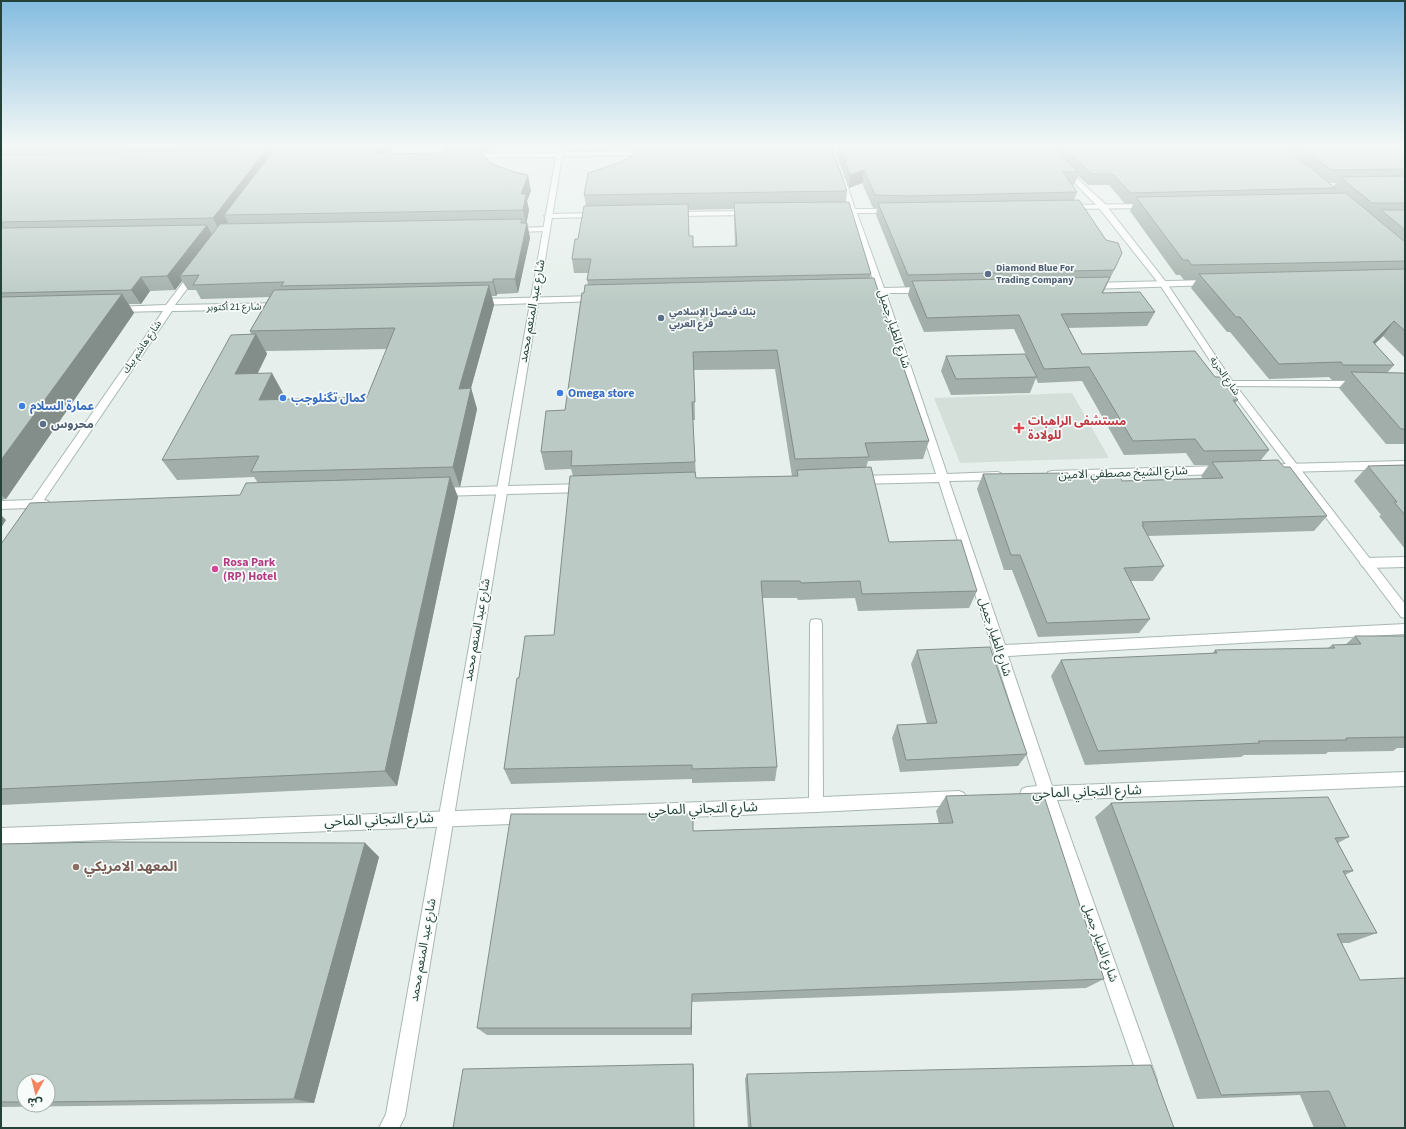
<svg xmlns="http://www.w3.org/2000/svg" width="1406" height="1129" font-family="'Source Sans 3','Noto Sans Arabic',sans-serif">
	<style>
		.built { fill: #d4dfda }
		.lines { fill: none; stroke-linecap: round; stroke-linejoin: round }
		.minor-casing { stroke: #a8b8b2; stroke-width: 2 }
		.tertiary-casing { stroke: #a8b8b2; stroke-width: 2 }
		.minor { fill: #fff; fill-rule: evenodd }
		.tertiary { fill: #fff; fill-rule: evenodd }
		.wall { fill: #a1aea9; fill-rule: evenodd }
		.shaded-wall { fill: #838d89 }
		.building { fill: #bbcac4; stroke: #838d89 }
		.service-dot { fill: #5c6f8a; stroke: #f7fbf9; stroke-width: 1.5 }
		.shop-dot { fill: #3f7fe0; stroke: #f7fbf9; stroke-width: 1.5 }
		.health-dot { fill: #e0444e; stroke: #f7fbf9; stroke-width: 1.5 }
		.hotel-dot { fill: #d1479c; stroke: #f7fbf9; stroke-width: 1.5 }
		.education-dot { fill: #8d6e63; stroke: #f7fbf9; stroke-width: 1.5 }
		.labels { text-anchor: middle; dominant-baseline: central; stroke-width: 3.5; stroke-linejoin: round; paint-order: stroke }
		.far-service-label { font-size: 10px; font-weight: bold; fill: #4e5e75; stroke: #f7fbf9; text-anchor: start }
		.far-street-label { font-size: 10px; fill: #24423a; stroke: #f7fbf9 }
		.street-label { font-size: 12px; fill: #24423a; stroke: #f7fbf9 }
		.shop-label { font-size: 12px; font-weight: bold; fill: #366cbe; stroke: #f7fbf9; text-anchor: start }
		.health-label { font-size: 12px; font-weight: bold; fill: #be3a42; stroke: #f7fbf9; text-anchor: start }
		.service-label { font-size: 12px; font-weight: bold; fill: #4e5e75; stroke: #f7fbf9; text-anchor: start }
		.hotel-label { font-size: 12px; font-weight: bold; fill: #b23c85; stroke: #f7fbf9; text-anchor: start }
		.near-street-label { font-size: 14px; fill: #24423a; stroke: #f7fbf9 }
		.near-education-label { font-size: 14px; font-weight: bold; fill: #785e54; stroke: #f7fbf9; text-anchor: start }
	</style>
	<rect width="100%" height="100%" fill="#e6efeb"/>
	<path class="built" d="M 1072,393 L 1109,458 L 960,463 L 934,398 Z"/>
	<g class="lines">
		<g class="minor-casing">
			<g id="minor">
				<path d="M 838,177 L 841,177 L 845,179 L 855,209 L 893,209 L 897,211 L 893,213 L 857,213 L 884,288 L 926,287 L 930,290 L 926,293 L 886,293 L 947,474 L 997,472 L 1001,473 L 1002,476 L 1001,479 L 997,480 L 949,481 L 1005,645 L 1405,624 L 1405,634 L 1008,656 L 1052,786 L 1405,772 L 1405,786 L 1057,800 L 1157,1080 L 1155,1087 L 1148,1089 L 1141,1087 L 1139,1080 L 1042,801 L 1027,801 L 1022,799 L 1020,794 L 1022,789 L 1027,787 L 1037,786 L 939,482 L 858,484 L 854,483 L 853,480 L 854,477 L 858,476 L 936,474 L 877,293 L 862,294 L 858,291 L 862,288 L 876,288 L 849,213 L 842,213 L 841,211 L 848,209 L 837,179 Z"/>
				<path d="M 1147,204 L 1150,204 L 1150,208 L 1067,209 L 1063,207 L 1067,205 Z"/>
				<path d="M 749,211 L 753,213 L 752,215 L 671,216 L 667,214 L 671,212 Z"/>
				<path d="M 597,213 L 600,213 L 600,217 L 548,218 L 544,216 L 548,214 Z"/>
				<path d="M 546,227 L 550,229 L 549,231 L 513,232 L 509,230 L 513,228 Z"/>
				<path d="M 191,272 L 194,272 L 198,274 L 175,305 L 280,303 L 284,306 L 280,309 L 172,311 L 44,500 L 48,501 L 50,504 L 48,507 L 38,508 C 35,513 33,513 28,512 L 27,508 L 1,509 L 1,501 L 32,500 L 163,311 L 117,312 L 113,309 L 114,307 L 166,305 Z"/>
				<path d="M 1210,280 L 1213,281 L 1214,283 L 1213,285 L 1090,289 L 1086,286 L 1090,283 Z"/>
				<path d="M 596,296 L 599,297 L 600,299 L 599,301 L 476,305 L 472,302 L 476,299 Z"/>
				<path d="M 1230,381 L 1358,381 L 1363,384 L 1358,387 L 1227,386 L 1225,384 L 1227,382 Z"/>
				<path d="M 1405,461 L 1405,469 L 1284,472 L 1280,471 L 1279,468 L 1280,465 L 1284,464 Z"/>
				<path d="M 1221,466 L 1225,467 L 1226,470 L 1225,473 L 1221,474 L 1052,479 L 1048,478 L 1047,475 L 1048,472 L 1052,471 Z"/>
				<path d="M 584,484 L 588,485 L 590,488 L 588,491 L 584,492 L 440,496 L 436,495 L 434,492 L 436,489 L 440,488 Z"/>
				<path d="M 1405,557 L 1405,567 L 1366,568 L 1362,566 L 1360,563 L 1362,560 L 1366,558 Z"/>
				<path d="M 816,619 L 821,620 L 822,624 L 823,797 L 959,791 L 964,793 L 966,798 L 964,803 L 959,805 L 816,812 L 1,844 L 1,828 L 809,798 L 810,624 L 811,620 Z"/>
			</g>
		</g>
		<g class="tertiary-casing">
			<g id="tertiary">
				<path d="M 558,145 L 564,145 L 563,152 L 650,151 L 653,153 L 650,155 L 562,156 L 405,1116 L 399,1128 L 379,1128 L 386,1114 L 556,157 L 468,158 L 465,156 L 468,154 L 556,153 Z"/>
				<path d="M 1065,168 L 1067,169 L 1105,204 L 1166,282 L 1233,382 L 1405,604 L 1405,618 L 1401,617 L 1227,386 L 1160,285 L 1099,208 L 1063,171 L 1062,170 Z"/>
			</g>
		</g>
		<use href="#minor" class="minor"/>
		<use href="#tertiary" class="tertiary"/>
	</g>
	<g class="wall">
		<path d="M 1,145 L 393,145 L 390,153 L 384,153 L 385,154 L 445,153 L 448,145 L 493,145 L 488,151 L 481,152 L 488,161 L 531,191 L 527,201 L 529,210 L 526,223 L 527,223 L 530,238 L 518,293 L 497,294 L 496,296 L 492,296 L 494,305 L 471,388 L 477,409 L 460,487 L 454,487 L 458,497 L 397,786 L 1,805 L 1,544 L 240,495 L 258,483 L 254,477 L 177,480 L 162,460 L 251,334 L 250,331 L 269,297 L 201,299 L 196,290 L 188,290 L 182,281 L 175,290 L 150,291 L 141,304 L 129,304 L 134,313 L 6,499 L 1,500 ZM 387,349 L 367,397 L 280,400 L 283,393 L 258,373 L 267,354 L 266,351 Z"/>
		<path d="M 633,145 L 664,145 L 664,149 L 708,149 L 707,145 L 831,145 L 847,191 L 846,202 L 871,274 L 870,278 L 929,441 L 923,459 L 868,461 L 866,468 L 889,542 L 977,591 L 969,608 L 858,611 L 855,598 L 798,600 L 797,598 L 762,598 L 777,767 L 775,781 L 692,783 L 692,779 L 511,784 L 504,769 L 519,678 L 554,635 L 573,476 L 571,469 L 545,470 L 541,452 L 565,410 L 584,293 L 588,285 L 587,280 L 588,273 L 574,273 L 572,259 L 578,239 L 586,206 L 584,195 L 618,163 L 627,159 L 639,149 ZM 734,209 L 734,216 L 735,246 L 693,247 L 689,236 L 688,210 ZM 775,369 L 792,476 L 696,478 L 693,420 L 695,420 L 694,370 Z"/>
		<path d="M 832,145 L 1050,145 L 1054,148 L 1055,145 L 1405,145 L 1405,358 L 1383,336 L 1375,344 L 1394,365 L 1387,373 L 1405,375 L 1405,444 L 1386,444 L 1339,388 L 1346,380 L 1332,380 L 1329,377 L 1269,379 L 1230,332 L 1227,332 L 1191,288 L 1196,280 L 1184,280 L 1180,275 L 1176,275 L 1130,211 L 1133,204 L 1125,204 L 1109,185 L 1088,185 L 1078,176 L 1074,185 L 1072,185 L 1077,192 L 1074,200 L 1117,264 L 1103,293 L 1155,312 L 1147,326 L 1068,328 L 1082,354 L 1215,377 L 1238,400 L 1235,403 L 1269,450 L 1261,460 L 1284,467 L 1327,516 L 1314,531 L 1148,536 L 1164,566 L 1153,581 L 1131,581 L 1150,619 L 1139,633 L 1038,637 L 1012,570 L 1004,570 L 977,489 L 983,474 L 1069,475 L 1122,481 L 1203,479 L 1201,476 L 1209,465 L 1194,465 L 1186,453 L 1124,455 L 1082,381 L 1038,383 L 1036,378 L 1030,393 L 951,395 L 941,371 L 946,356 L 1026,355 L 1014,329 L 924,332 L 908,295 L 910,287 L 905,287 L 876,215 L 877,208 L 873,208 L 862,183 L 849,188 L 836,154 L 837,147 L 833,147 ZM 1329,183 L 1336,183 L 1333,187 Z"/>
		<path d="M 1405,465 L 1405,549 L 1379,516 L 1381,515 L 1354,481 L 1368,466 Z"/>
		<path d="M 1355,636 L 1405,636 L 1405,748 L 1397,748 L 1393,751 L 1328,752 L 1326,754 L 1244,755 L 1241,757 L 1085,765 L 1051,676 L 1061,660 L 1212,654 L 1215,650 L 1328,648 L 1332,645 L 1345,645 Z"/>
		<path d="M 917,650 L 1027,754 L 1018,766 L 900,772 L 892,738 L 897,725 L 927,724 L 911,664 Z"/>
		<path d="M 946,796 L 1104,979 L 1086,988 L 692,1002 L 692,1035 L 487,1035 L 477,1028 L 694,831 L 939,824 L 936,811 Z"/>
		<path d="M 1111,803 L 1349,837 L 1338,843 L 1353,871 L 1345,875 L 1377,933 L 1349,943 L 1342,943 L 1405,1128 L 1314,1128 L 1300,1095 L 1197,1099 L 1095,817 Z"/>
		<path d="M 365,843 L 379,857 L 314,1103 L 1,1107 L 1,844 ZM 24,1081 L 48,1081 L 48,1105 L 24,1105 Z"/>
		<path d="M 747,1074 L 1174,1128 L 748,1128 L 745,1079 Z"/>
	</g>
	<g class="shaded-wall">
		<path d="M 274,145 L 284,145 L 285,146 L 278,155 Z"/>
		<path d="M 382,145 L 386,160 L 377,154 Z"/>
		<path d="M 387,145 L 393,145 L 390,153 Z"/>
		<path d="M 478,145 L 479,145 L 482,159 L 476,147 Z"/>
		<path d="M 486,145 L 493,145 L 488,151 Z"/>
		<path d="M 267,149 L 273,162 L 224,215 L 228,222 L 220,232 L 213,218 Z"/>
		<path d="M 864,170 L 862,183 L 849,188 L 850,175 Z"/>
		<path d="M 528,175 L 531,191 L 527,201 L 529,210 L 526,226 L 523,210 L 521,194 Z"/>
		<path d="M 527,223 L 530,238 L 518,293 L 515,279 Z"/>
		<path d="M 207,225 L 214,239 L 180,276 L 182,281 L 175,290 L 167,276 Z"/>
		<path d="M 141,277 L 150,291 L 141,304 L 131,290 Z"/>
		<path d="M 493,279 L 497,294 L 496,296 L 493,282 Z"/>
		<path d="M 489,285 L 494,305 L 471,388 L 477,409 L 460,487 L 453,467 L 459,389 Z"/>
		<path d="M 122,294 L 134,313 L 6,499 L 1,495 L 1,460 Z"/>
		<path d="M 1394,321 L 1383,336 L 1361,357 L 1373,342 Z"/>
		<path d="M 256,334 L 267,354 L 247,394 L 235,374 Z"/>
		<path d="M 272,373 L 283,393 L 270,421 L 259,400 Z"/>
		<path d="M 450,477 L 458,497 L 397,786 L 385,771 Z"/>
		<path d="M 1,515 L 6,520 L 1,528 Z"/>
		<path d="M 365,843 L 379,857 L 314,1103 L 294,1099 Z"/>
		<path d="M 692,994 L 692,1035 L 691,1028 Z"/>
		<path d="M 693,1064 L 694,1070 L 694,1128 Z"/>
	</g>
	<g class="building">
		<path d="M 1,145 L 148,145 L 1,148 Z"/>
		<path d="M 382,145 L 377,154 L 445,153 L 448,145 L 478,145 L 476,147 L 488,161 L 495,165 L 514,172 L 528,175 L 521,194 L 526,194 L 523,210 L 224,215 L 277,146 Z"/>
		<path d="M 645,145 L 664,145 L 664,149 L 709,149 L 708,145 L 831,145 L 847,191 L 584,195 L 588,173 L 618,163 L 627,159 Z"/>
		<path d="M 839,145 L 1050,145 L 1079,172 L 1063,172 L 1077,192 L 909,196 L 875,195 L 864,170 L 850,175 Z"/>
		<path d="M 1060,145 L 1283,145 L 1335,188 L 1130,193 L 1113,174 L 1092,174 Z"/>
		<path d="M 1299,145 L 1405,145 L 1405,169 L 1331,170 Z"/>
		<path d="M 267,149 L 213,218 L 1,222 L 1,155 Z"/>
		<path d="M 1405,176 L 1405,203 L 1372,203 L 1340,177 Z"/>
		<path d="M 1346,193 L 1405,242 L 1405,261 L 1192,265 L 1188,260 L 1183,260 L 1136,197 Z"/>
		<path d="M 1079,200 L 1106,240 L 1118,243 L 1122,253 L 1114,270 L 908,275 L 878,203 Z"/>
		<path d="M 849,202 L 871,274 L 587,280 L 591,259 L 572,259 L 575,239 L 578,239 L 584,206 L 688,204 L 689,236 L 693,236 L 693,247 L 737,246 L 734,203 Z"/>
		<path d="M 1381,210 L 1405,210 L 1405,230 Z"/>
		<path d="M 522,219 L 521,223 L 527,223 L 515,279 L 493,279 L 493,282 L 281,286 L 284,282 L 193,285 L 199,275 L 180,276 L 220,224 Z"/>
		<path d="M 207,225 L 167,276 L 141,277 L 131,290 L 1,293 L 1,228 Z"/>
		<path d="M 1405,269 L 1405,331 L 1394,321 L 1373,342 L 1394,365 L 1343,365 L 1341,362 L 1279,364 L 1240,317 L 1236,317 L 1199,274 Z"/>
		<path d="M 1110,277 L 1102,293 L 1140,292 L 1155,312 L 1061,314 L 1082,354 L 1195,351 L 1215,377 L 1220,377 L 1238,400 L 1233,400 L 1269,450 L 1204,451 L 1195,439 L 1133,441 L 1089,367 L 1044,369 L 1019,315 L 927,318 L 912,281 Z"/>
		<path d="M 874,278 L 902,366 L 903,366 L 929,441 L 865,443 L 869,457 L 795,459 L 777,350 L 693,352 L 695,402 L 692,402 L 695,462 L 571,466 L 572,451 L 541,452 L 546,411 L 565,410 L 582,293 L 584,293 L 585,285 Z"/>
		<path d="M 489,285 L 459,389 L 471,388 L 453,467 L 251,472 L 259,456 L 162,460 L 231,335 L 256,334 L 235,374 L 272,373 L 259,400 L 367,397 L 395,328 L 250,331 L 274,290 Z"/>
		<path d="M 122,294 L 1,460 L 1,297 Z"/>
		<path d="M 1025,354 L 1037,377 L 956,379 L 946,356 Z"/>
		<path d="M 1351,372 L 1403,373 L 1405,375 L 1405,429 L 1401,429 Z"/>
		<path d="M 1278,460 L 1284,467 L 1290,467 L 1327,516 L 1142,522 L 1144,525 L 1142,525 L 1164,566 L 1124,568 L 1150,619 L 1047,623 L 1020,555 L 1011,555 L 983,474 L 1068,473 L 1069,475 L 1119,475 L 1122,481 L 1223,478 L 1212,462 Z"/>
		<path d="M 1405,465 L 1405,515 L 1394,502 L 1397,502 L 1368,466 Z"/>
		<path d="M 871,467 L 889,542 L 961,540 L 977,591 L 862,594 L 860,581 L 801,583 L 800,581 L 761,581 L 777,767 L 692,769 L 692,765 L 504,769 L 517,678 L 519,678 L 525,636 L 554,635 L 570,476 L 695,472 L 696,478 L 798,476 L 797,470 Z"/>
		<path d="M 450,477 L 385,771 L 1,789 L 1,544 L 30,503 L 240,495 L 246,483 Z"/>
		<path d="M 1355,636 L 1405,636 L 1405,737 L 1346,738 L 1347,740 L 1258,741 L 1260,743 L 1098,751 L 1061,660 L 1217,653 L 1215,650 L 1335,648 L 1332,645 L 1361,644 Z"/>
		<path d="M 990,647 L 1027,754 L 906,760 L 897,725 L 937,723 L 917,650 Z"/>
		<path d="M 1043,793 L 1104,979 L 692,994 L 691,1028 L 477,1028 L 511,814 L 693,814 L 693,831 L 953,823 L 946,796 Z"/>
		<path d="M 1328,797 L 1349,837 L 1335,838 L 1353,871 L 1343,871 L 1377,933 L 1337,934 L 1360,980 L 1405,978 L 1405,1128 L 1346,1128 L 1329,1091 L 1221,1095 L 1111,803 Z"/>
		<path d="M 107,842 L 365,843 L 294,1099 L 48,1102 L 48,1081 L 24,1081 L 24,1102 L 1,1102 L 1,844 Z"/>
		<path d="M 693,1064 L 694,1128 L 453,1128 L 463,1069 Z"/>
		<path d="M 1151,1065 L 1174,1128 L 751,1128 L 747,1074 Z"/>
	</g>
	<linearGradient id="sky" x2="0" y2="1"><stop stop-color="#84bce0"/><stop offset="0.48" stop-color="#f4f8f6"/><stop offset="1" stop-color="#f4f8f6" stop-opacity="0"/></linearGradient>
	<rect width="1406" height="303" fill="url(#sky)"/>
	<g class="service-dot">
		<circle cx="988" cy="274" r="4"/>
		<circle cx="661" cy="318" r="4"/>
		<circle cx="43" cy="424" r="4"/>
	</g>
	<g class="shop-dot">
		<circle cx="560" cy="393" r="4"/>
		<circle cx="283" cy="398" r="4"/>
		<circle cx="22" cy="406" r="4"/>
	</g>
	<path class="health-dot" d="M1017 422h4v4h4v4h-4v4h-4v-4h-4v-4h4z"/>
	<circle class="hotel-dot" cx="215" cy="569" r="4"/>
	<circle class="education-dot" cx="76" cy="867" r="4"/>
	<g class="labels">
		<g class="far-service-label">
			<text x="996" y="268">Diamond Blue For<tspan x="996" dy="12">Trading Company</tspan></text>
			<text x="669" y="312">بنك فيصل الإسلامي<tspan x="669" dy="12">فرع العربي</tspan></text>
		</g>
		<g class="far-street-label">
			<text transform="translate(234 307) rotate(-1)">شارع 21 أكتوبر</text>
			<text transform="translate(142 347) rotate(-56)">شارع هاشم بيك</text>
			<text transform="translate(1225 376) rotate(55)">شارع الحرية</text>
		</g>
		<g class="street-label">
			<text transform="translate(532 311) rotate(-80)">شارع عبد المنعم محمد</text>
			<text transform="translate(894 329) rotate(72)">شارع الطيار جميل</text>
			<text transform="translate(1123 473) rotate(-2)">شارع الشيخ مصطفي الامين</text>
			<text transform="translate(477 630) rotate(-80)">شارع عبد المنعم محمد</text>
			<text transform="translate(995 637) rotate(72)">شارع الطيار جميل</text>
			<text transform="translate(1100 943) rotate(70)">شارع الطيار جميل</text>
			<text transform="translate(423 950) rotate(-80)">شارع عبد المنعم محمد</text>
		</g>
		<g class="shop-label">
			<text x="568" y="393">Omega store</text>
			<text x="291" y="398">كمال تگنلوجب</text>
			<text x="30" y="406">عمارة السلام</text>
		</g>
		<g class="health-label">
			<text x="1028" y="421">مستشفى الراهبات<tspan x="1028" dy="14">للولادة</tspan></text>
		</g>
		<g class="service-label">
			<text x="51" y="424">محروس</text>
		</g>
		<g class="hotel-label">
			<text x="223" y="562">Rosa Park<tspan x="223" dy="14">(RP) Hotel</tspan></text>
		</g>
		<g class="near-street-label">
			<text transform="translate(1087 792) rotate(-2)">شارع التجاني الماحي</text>
			<text transform="translate(703 809) rotate(-2)">شارع التجاني الماحي</text>
			<text transform="translate(379 820) rotate(-2)">شارع التجاني الماحي</text>
		</g>
		<g class="near-education-label">
			<text x="84" y="867">المعهد الامريكي</text>
		</g>
	</g>
	<rect width="1406" height="1129" fill="none" stroke="#24423a" stroke-width="4"/>
	<g transform="translate(36 1093) rotate(187)"><circle r="19" fill="#f7fbf9" stroke="#a3b1ad"/>
	<path d="M0-3L7 15L0 10L-7 15Z" fill="#f4845f"/>
	<text y="-6" font-size="11" font-weight="bold" text-anchor="middle" fill="#24423a">ش</text>
	</g>
</svg>
